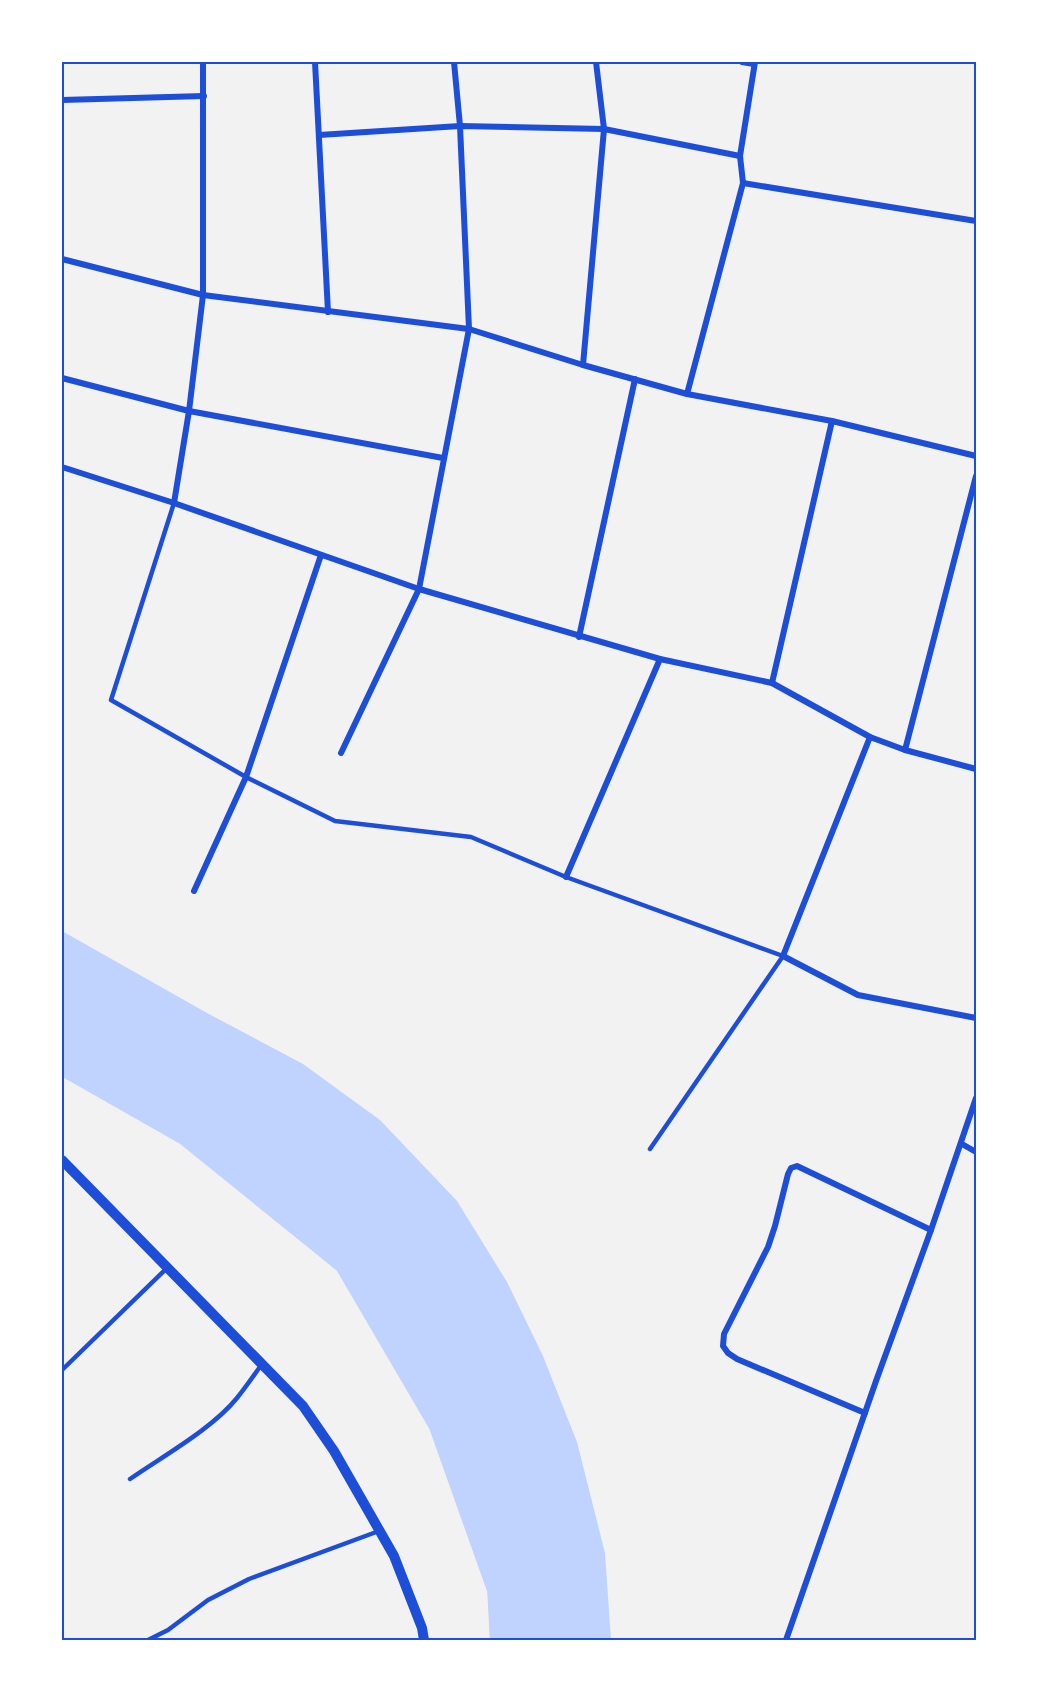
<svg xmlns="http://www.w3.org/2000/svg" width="1038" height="1702" font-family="'Asap Condensed',sans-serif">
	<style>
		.water { fill: #bfd3fe }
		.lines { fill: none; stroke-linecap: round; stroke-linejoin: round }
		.river { stroke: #bfd3fe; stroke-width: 50 }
		.service { stroke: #1d4ed8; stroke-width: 4.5 }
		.minor { stroke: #1d4ed8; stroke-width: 6 }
		.tertiary { stroke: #1d4ed8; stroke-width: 10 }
		.neatline { fill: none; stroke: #1d4ed8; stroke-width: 2 }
	</style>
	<rect width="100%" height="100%" fill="#f2f2f2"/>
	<path class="water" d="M 62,931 L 207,1013 L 303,1064 L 380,1120 L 457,1201 L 507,1282 L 543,1356 L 577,1442 L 605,1553 L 611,1640 L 490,1640 L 485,1524 L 460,1422 L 418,1338 L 374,1280 L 320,1220 L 219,1142 L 62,1047 Z"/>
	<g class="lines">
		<path class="river" d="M 62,1048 L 194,1123 L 356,1254 L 452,1418 L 512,1587 L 515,1640"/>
		<g class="service">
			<path d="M 174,503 L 111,700 L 246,777 L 335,821 L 471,837 L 566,877 L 783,956 L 650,1149"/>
			<path d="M 62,1370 L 167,1268"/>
			<path d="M 130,1479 C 163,1456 212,1429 237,1398 C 246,1387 254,1375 262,1364"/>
			<path d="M 148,1640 L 168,1630 L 208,1600 L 249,1579 L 379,1531"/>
		</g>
		<g class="minor">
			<path d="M 315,62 L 328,312"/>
			<path d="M 742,62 L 754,64"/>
			<path d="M 62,100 L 204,96"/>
			<path d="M 319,135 L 460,126 L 604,129 L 740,156"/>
			<path d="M 743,183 L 976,221"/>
			<path d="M 62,259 L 203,295 L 469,329 L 583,365 L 687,394 L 832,421 L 976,456"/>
			<path d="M 583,365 L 604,129 L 596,62"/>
			<path d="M 62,378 L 189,411 L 443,458"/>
			<path d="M 687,394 L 743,183 L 740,156 L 755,62"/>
			<path d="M 62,467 L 174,503 L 419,589 L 660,659 L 772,683 L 870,737 L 905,750 L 976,769"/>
			<path d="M 174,503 L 189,411 L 203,295 L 203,62"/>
			<path d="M 579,637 L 635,379"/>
			<path d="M 772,683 L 832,421"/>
			<path d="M 870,737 L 783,956 L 858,995 L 976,1018"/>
			<path d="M 905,750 L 976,476"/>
			<path d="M 341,753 L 419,589 L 469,329 L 460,126 L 454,62"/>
			<path d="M 566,877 L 660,659"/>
			<path d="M 194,891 L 246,777 L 321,555"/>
			<path d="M 962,1144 L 976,1152"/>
			<path d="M 865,1413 L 737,1359 L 728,1353 L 723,1346 L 724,1334 L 768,1247 L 775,1226 L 788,1174 L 791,1168 L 797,1166 L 931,1230"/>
			<path d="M 786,1640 L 876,1381 L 931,1230 L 976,1098"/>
		</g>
		<path class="tertiary" d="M 62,1160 L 303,1406 L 334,1451 L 394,1556 L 422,1628 L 424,1640"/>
	</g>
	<rect width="1038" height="1702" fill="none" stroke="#ffffff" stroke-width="126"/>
	<rect x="63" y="63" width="912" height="1576" class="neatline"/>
</svg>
